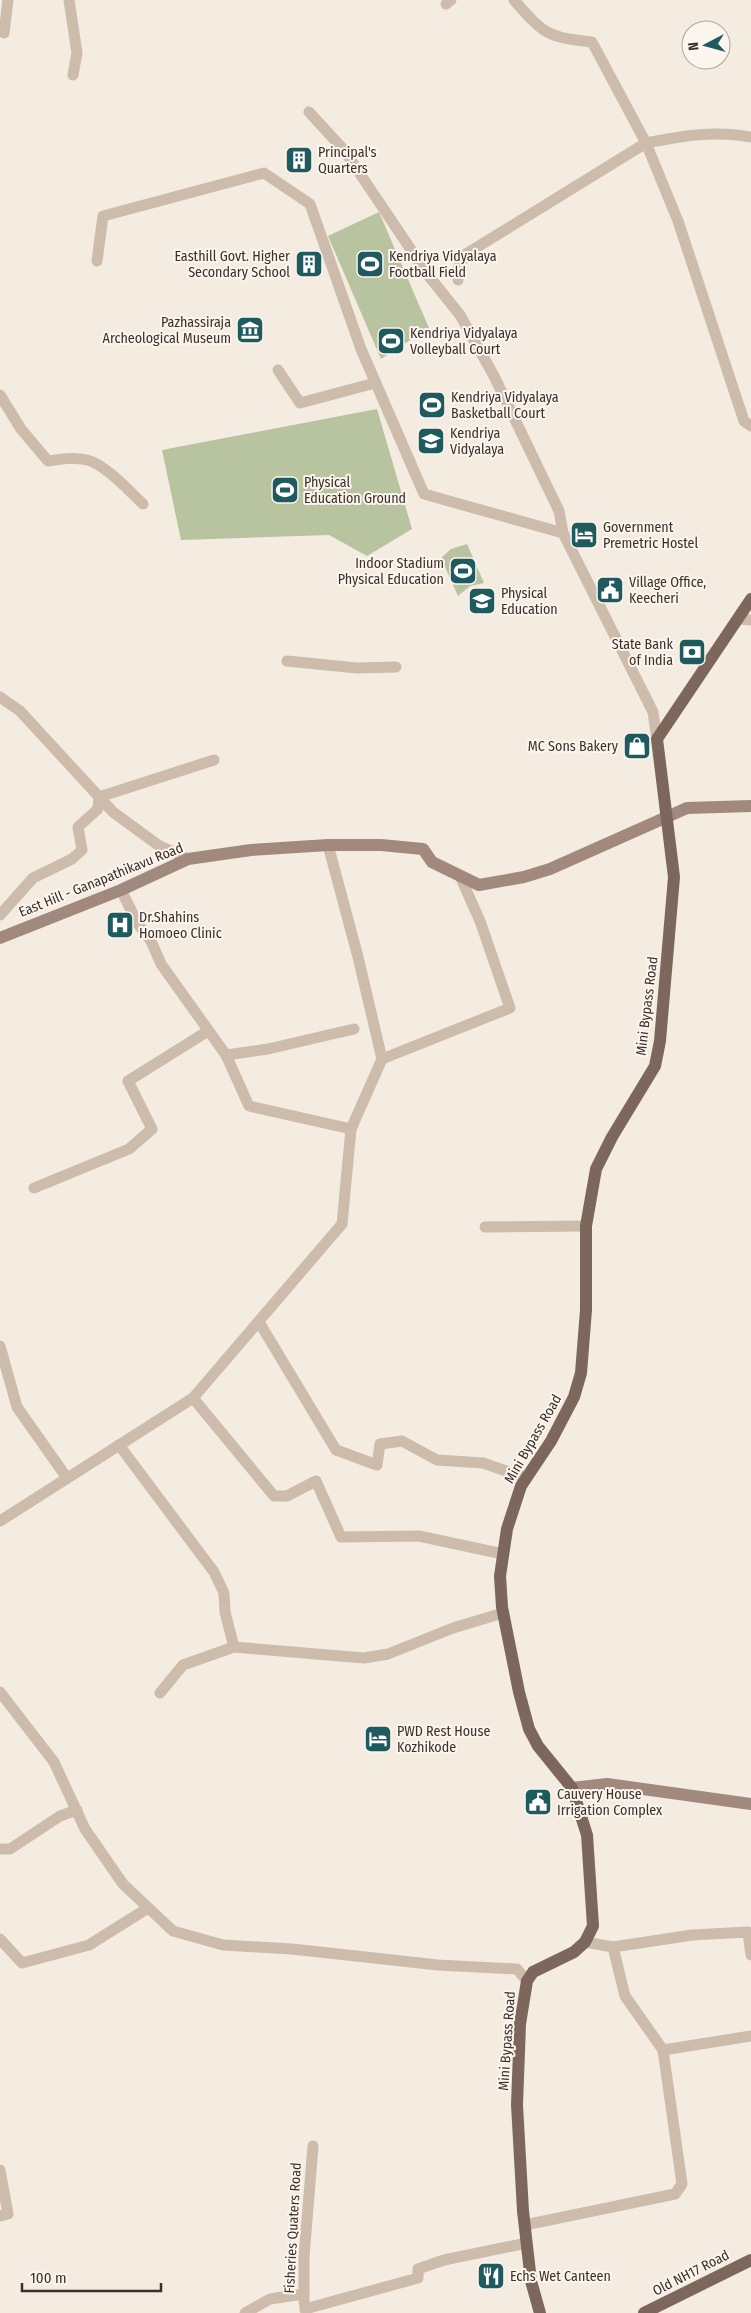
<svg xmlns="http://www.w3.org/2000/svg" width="751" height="2313" font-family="'Fira Sans Condensed',sans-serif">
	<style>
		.green { fill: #b8c4a0 }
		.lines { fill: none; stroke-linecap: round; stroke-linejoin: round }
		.street { stroke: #cdbbac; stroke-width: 11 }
		.secondary { stroke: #a18a7d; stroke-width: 12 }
		.primary { stroke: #7d675c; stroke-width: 12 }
		.labels { text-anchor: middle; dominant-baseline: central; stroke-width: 4; stroke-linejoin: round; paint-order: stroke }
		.poi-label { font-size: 14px; fill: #3b302b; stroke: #fbf5ee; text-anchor: start }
		.street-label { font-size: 14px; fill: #3b302b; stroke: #fbf5ee }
	</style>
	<rect width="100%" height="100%" fill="#f4ebe1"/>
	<g class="green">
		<path d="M 379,212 L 429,328 L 381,359 L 328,236 Z"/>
		<path d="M 377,409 L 412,529 L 367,556 L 329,535 L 181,540 L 162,450 Z"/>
		<path d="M 467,544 L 484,583 L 470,586 L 458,596 L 441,558 L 451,549 Z"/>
	</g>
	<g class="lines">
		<g class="street">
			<path d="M 69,0 L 77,53 L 73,75"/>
			<path d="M 446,4 L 451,0"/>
			<path d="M 4,33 L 8,0"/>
			<path d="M 309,112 L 344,150 L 428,275 L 460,315 L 494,376 L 559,511 L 563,533"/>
			<path d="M 751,137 C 715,130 682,136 646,143 L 678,221 L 744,421 L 751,426"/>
			<path d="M 97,261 L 103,216 L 264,173 L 310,204 L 361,349 L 424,494 L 563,533 L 653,712 L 657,739"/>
			<path d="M 458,280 L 459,266 L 466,254 L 646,143 L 592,42 C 546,37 544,34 514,0"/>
			<path d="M 278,370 L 300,403 L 375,383"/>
			<path d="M 0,395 L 21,429 L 48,461 C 61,459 74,457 87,460 C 105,464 130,492 143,504"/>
			<path d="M 740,619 L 751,620"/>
			<path d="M 287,661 L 357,668 L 396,667"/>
			<path d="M 0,697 L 20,711 L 113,812 L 158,845 L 188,859"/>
			<path d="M 121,890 L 138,924 L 151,941 L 161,964 L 226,1055 L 268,1049 L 354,1029"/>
			<path d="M 0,915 L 33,878 L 72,859 L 82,850 L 78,827 L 98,809 L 99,797 L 214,760"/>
			<path d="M 226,1055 L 249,1106 L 351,1129"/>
			<path d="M 382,1059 L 510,1008 L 480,921 L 460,876"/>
			<path d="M 34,1188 L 129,1149 L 152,1129 L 128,1081 L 208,1031"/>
			<path d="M 485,1227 L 586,1226"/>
			<path d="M 259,1322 L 336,1450 L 377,1465 L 380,1444 L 402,1441 L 437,1460 L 483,1463 L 526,1478"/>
			<path d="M 0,1346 L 17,1407 L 67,1478"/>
			<path d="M 193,1398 L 274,1496 L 287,1496 L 316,1481 L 341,1537 L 419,1536 L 503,1554"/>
			<path d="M 119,1445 L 214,1572 L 224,1593 L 225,1612 L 234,1647"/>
			<path d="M 0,1521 L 193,1398 L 342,1224 L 351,1129 L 382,1059 L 358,957 L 328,845"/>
			<path d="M 0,1692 L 54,1762 L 85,1829 L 123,1884 L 173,1931 L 223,1945 L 292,1949 L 438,1965 L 517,1969 L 527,1981"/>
			<path d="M 160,1693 L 183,1665 L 234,1647 L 364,1658 L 388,1654 L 453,1628 L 503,1613"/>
			<path d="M 0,1849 L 10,1849 L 60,1816 L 77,1810"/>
			<path d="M 0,1939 L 22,1963 L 89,1945 L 148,1908"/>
			<path d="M 585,1942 L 613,1947 L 692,1935 L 748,1932 L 751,1955"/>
			<path d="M 663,2050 L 751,2036"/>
			<path d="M 0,2170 L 8,2214 L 0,2216"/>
			<path d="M 525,2225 L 675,2194 L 682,2184 L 663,2050 L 625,1996 L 613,1947"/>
			<path d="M 305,2309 L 418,2278 L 418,2269 L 444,2260 L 527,2243"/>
			<path d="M 245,2313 L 270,2299 L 304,2294"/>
			<path d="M 306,2313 L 304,2301 L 304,2257 L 313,2146"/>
		</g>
		<g class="secondary">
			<path d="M 0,938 L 121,890 L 188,859 L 251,850 L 328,845 L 381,845 L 423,849 L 432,862 L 479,885 L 524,877 L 550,869 L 687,808 L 751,806"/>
			<path d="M 572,1788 L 607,1784 L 751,1804"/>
		</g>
		<g class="primary">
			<path d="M 540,2313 L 531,2281 L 523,2211 L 517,2105 L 520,2024 L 527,1981 L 533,1972 L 574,1952 L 585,1942 L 593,1926 L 587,1835 L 572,1788 L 538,1746 L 529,1729 L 519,1692 L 502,1607 L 500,1576 L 507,1529 L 521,1486 L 551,1441 L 574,1397 L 581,1373 L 586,1310 L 586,1226 L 596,1169 L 612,1137 L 655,1066 L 660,1041 L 674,877 L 657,739 L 751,599"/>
			<path d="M 644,2313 L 751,2260"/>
		</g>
	</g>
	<defs>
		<g id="building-square" transform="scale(1.4375)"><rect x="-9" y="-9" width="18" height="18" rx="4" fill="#1f5a5e" stroke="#fbf5ee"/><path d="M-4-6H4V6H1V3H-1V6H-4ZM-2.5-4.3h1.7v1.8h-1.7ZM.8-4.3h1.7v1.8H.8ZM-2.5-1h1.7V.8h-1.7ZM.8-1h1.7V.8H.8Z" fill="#fff"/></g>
		<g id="stadium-square" transform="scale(1.4375)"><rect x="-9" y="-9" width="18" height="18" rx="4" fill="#1f5a5e" stroke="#fbf5ee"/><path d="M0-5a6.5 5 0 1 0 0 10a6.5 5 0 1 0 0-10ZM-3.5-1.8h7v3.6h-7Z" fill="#fff"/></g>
		<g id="museum-square" transform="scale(1.4375)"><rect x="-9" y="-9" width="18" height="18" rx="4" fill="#1f5a5e" stroke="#fbf5ee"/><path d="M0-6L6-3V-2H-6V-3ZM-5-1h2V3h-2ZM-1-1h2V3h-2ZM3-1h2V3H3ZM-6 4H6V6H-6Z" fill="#fff"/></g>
		<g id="school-square" transform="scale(1.4375)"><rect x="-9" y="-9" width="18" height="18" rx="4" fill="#1f5a5e" stroke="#fbf5ee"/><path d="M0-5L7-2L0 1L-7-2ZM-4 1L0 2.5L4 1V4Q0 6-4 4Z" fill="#fff"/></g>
		<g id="hotel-square" transform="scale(1.4375)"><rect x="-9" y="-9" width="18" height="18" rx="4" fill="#1f5a5e" stroke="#fbf5ee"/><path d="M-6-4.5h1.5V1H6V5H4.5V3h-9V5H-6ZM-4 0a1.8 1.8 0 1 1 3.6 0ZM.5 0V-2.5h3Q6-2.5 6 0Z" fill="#fff"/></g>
		<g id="civic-square" transform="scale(1.4375)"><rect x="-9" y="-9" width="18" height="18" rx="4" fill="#1f5a5e" stroke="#fbf5ee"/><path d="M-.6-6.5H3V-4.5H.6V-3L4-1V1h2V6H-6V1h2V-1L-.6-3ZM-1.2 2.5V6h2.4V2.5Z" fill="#fff"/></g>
		<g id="university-square" transform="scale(1.4375)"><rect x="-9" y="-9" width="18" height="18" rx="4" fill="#1f5a5e" stroke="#fbf5ee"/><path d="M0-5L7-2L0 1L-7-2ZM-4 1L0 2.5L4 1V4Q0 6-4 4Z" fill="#fff"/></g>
		<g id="bank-square" transform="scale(1.4375)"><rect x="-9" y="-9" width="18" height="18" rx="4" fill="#1f5a5e" stroke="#fbf5ee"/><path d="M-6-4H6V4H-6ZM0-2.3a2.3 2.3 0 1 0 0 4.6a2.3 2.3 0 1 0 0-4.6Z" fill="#fff"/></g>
		<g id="shop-square" transform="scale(1.4375)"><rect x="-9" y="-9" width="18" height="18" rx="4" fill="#1f5a5e" stroke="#fbf5ee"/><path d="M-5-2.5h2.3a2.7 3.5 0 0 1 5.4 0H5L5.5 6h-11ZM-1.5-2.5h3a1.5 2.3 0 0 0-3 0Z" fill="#fff"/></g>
		<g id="hospital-square" transform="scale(1.4375)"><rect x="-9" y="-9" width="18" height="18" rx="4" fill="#1f5a5e" stroke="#fbf5ee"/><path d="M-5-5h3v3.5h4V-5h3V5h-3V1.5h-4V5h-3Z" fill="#fff"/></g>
		<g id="restaurant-square" transform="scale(1.4375)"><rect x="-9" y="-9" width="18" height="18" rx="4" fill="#1f5a5e" stroke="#fbf5ee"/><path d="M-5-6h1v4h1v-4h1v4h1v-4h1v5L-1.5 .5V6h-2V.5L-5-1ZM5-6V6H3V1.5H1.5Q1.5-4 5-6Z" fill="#fff"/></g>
	</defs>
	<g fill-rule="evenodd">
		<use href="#building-square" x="299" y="160"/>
		<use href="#building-square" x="309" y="264"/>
		<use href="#stadium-square" x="370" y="264"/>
		<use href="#museum-square" x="250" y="330"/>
		<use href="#stadium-square" x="391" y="341"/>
		<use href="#stadium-square" x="432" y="405"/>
		<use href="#school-square" x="431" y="441"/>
		<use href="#stadium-square" x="285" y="490"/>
		<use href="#hotel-square" x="584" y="535"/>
		<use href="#stadium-square" x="463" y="571"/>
		<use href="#civic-square" x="610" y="590"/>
		<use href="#university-square" x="482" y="601"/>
		<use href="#bank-square" x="692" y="652"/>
		<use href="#shop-square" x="637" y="746"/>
		<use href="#hospital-square" x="120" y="925"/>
		<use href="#hotel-square" x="378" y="1739"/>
		<use href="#civic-square" x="538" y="1802"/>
		<use href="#restaurant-square" x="491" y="2276"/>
	</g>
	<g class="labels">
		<g class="poi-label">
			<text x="318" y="152">Principal's<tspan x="318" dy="16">Quarters</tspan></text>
			<text x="290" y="256" text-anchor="end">Easthill Govt. Higher<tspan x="290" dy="16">Secondary School</tspan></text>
			<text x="389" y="256">Kendriya Vidyalaya<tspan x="389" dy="16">Football Field</tspan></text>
			<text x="231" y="322" text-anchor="end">Pazhassiraja<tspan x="231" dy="16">Archeological Museum</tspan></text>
			<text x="410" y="333">Kendriya Vidyalaya<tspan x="410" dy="16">Volleyball Court</tspan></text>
			<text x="451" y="397">Kendriya Vidyalaya<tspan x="451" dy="16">Basketball Court</tspan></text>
			<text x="450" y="433">Kendriya<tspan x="450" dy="16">Vidyalaya</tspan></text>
			<text x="304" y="482">Physical<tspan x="304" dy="16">Education Ground</tspan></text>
			<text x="603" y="527">Government<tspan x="603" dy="16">Premetric Hostel</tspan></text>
			<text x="444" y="563" text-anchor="end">Indoor Stadium<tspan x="444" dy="16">Physical Education</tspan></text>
			<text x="629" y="582">Village Office,<tspan x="629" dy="16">Keecheri</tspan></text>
			<text x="501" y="593">Physical<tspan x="501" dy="16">Education</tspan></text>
			<text x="673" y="644" text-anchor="end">State Bank<tspan x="673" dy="16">of India</tspan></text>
			<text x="618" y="746" text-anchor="end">MC Sons Bakery</text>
			<text x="139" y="917">Dr.Shahins<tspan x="139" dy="16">Homoeo Clinic</tspan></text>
			<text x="397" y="1731">PWD Rest House<tspan x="397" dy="16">Kozhikode</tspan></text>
			<text x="557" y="1794">Cauvery House<tspan x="557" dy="16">Irrigation Complex</tspan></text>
			<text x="510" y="2276">Echs Wet Canteen</text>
		</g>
		<g class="street-label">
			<text transform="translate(101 880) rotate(-22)">East Hill - Ganapathikavu Road</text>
			<text transform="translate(647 1006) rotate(-83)">Mini Bypass Road</text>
			<text transform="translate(533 1439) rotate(-60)">Mini Bypass Road</text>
			<text transform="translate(507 2041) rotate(-86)">Mini Bypass Road</text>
			<text transform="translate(293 2228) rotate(-87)">Fisheries Quaters Road</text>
			<text transform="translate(691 2273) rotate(-27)">Old NH17 Road</text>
		</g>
	</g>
	<g transform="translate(706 45) rotate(264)"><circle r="24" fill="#fbf5ee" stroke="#aea6a0"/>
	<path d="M0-4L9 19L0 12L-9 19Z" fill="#1f5a5e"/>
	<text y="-8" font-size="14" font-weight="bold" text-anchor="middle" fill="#3b302b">N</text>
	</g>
	<path d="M22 2283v8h139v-8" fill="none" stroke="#3b302b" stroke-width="2.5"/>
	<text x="30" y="2283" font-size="15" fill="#3b302b" stroke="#fbf5ee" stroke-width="4" paint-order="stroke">100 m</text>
</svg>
